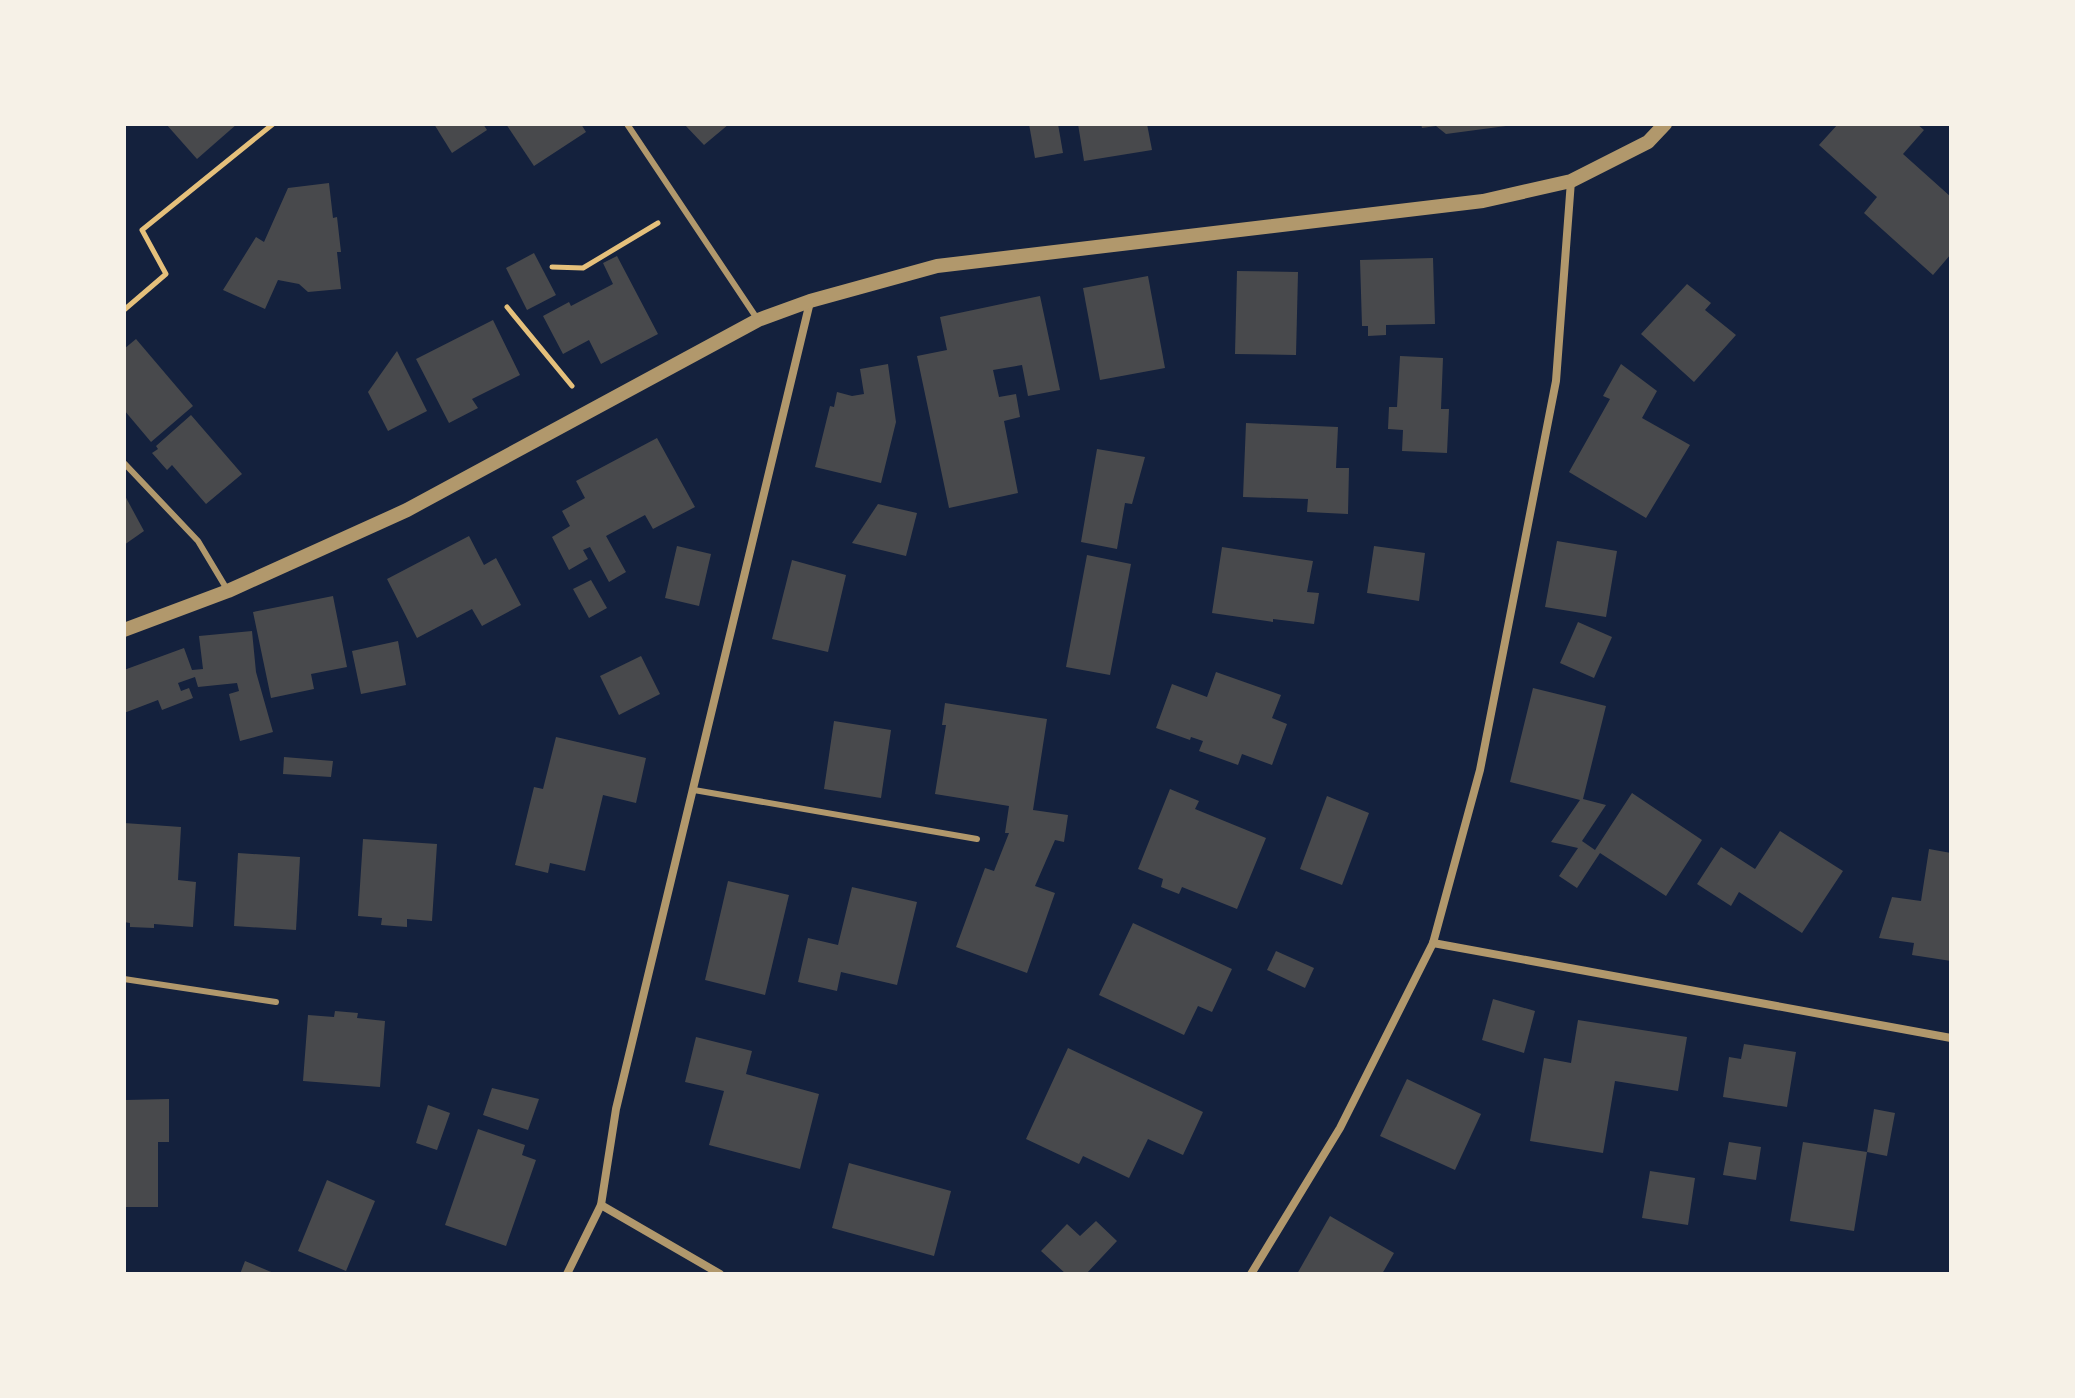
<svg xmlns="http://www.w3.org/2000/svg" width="2075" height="1398" font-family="'Asap Condensed',sans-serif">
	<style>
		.building { fill: #48494c }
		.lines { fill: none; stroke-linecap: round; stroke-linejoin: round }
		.path { stroke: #e5c07b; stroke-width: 5 }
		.service { stroke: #b1986c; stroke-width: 6 }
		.minor { stroke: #b1986c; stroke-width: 8 }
		.tertiary { stroke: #b1986c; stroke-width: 14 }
	</style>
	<rect width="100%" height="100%" fill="#14213d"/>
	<g class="building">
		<path d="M 166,124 L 237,124 L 197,159 Z"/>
		<path d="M 434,124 L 483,124 L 487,130 L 452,153 Z"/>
		<path d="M 506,124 L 581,124 L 586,132 L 534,166 Z"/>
		<path d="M 684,124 L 729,124 L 704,145 Z"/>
		<path d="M 1029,124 L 1058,124 L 1063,153 L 1035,158 Z"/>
		<path d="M 1078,124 L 1147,124 L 1152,150 L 1084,161 Z"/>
		<path d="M 1421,124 L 1506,124 L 1506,126 L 1446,134 L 1436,126 L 1422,128 Z"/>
		<path d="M 1838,124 L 1917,124 L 1924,130 L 1903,154 L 1951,197 L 1951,254 L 1933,275 L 1864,213 L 1877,197 L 1819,145 Z"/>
		<path d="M 329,183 L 333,218 L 337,217 L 341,252 L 337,252 L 341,289 L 308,292 L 299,284 L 278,280 L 265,309 L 223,290 L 256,237 L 264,242 L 288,188 Z"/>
		<path d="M 534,253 L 556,295 L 527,310 L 506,268 Z"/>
		<path d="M 617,256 L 658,334 L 601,364 L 589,340 L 563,354 L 543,316 L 569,302 L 571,306 L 613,284 L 603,263 Z"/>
		<path d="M 1433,258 L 1435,324 L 1386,325 L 1386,335 L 1368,336 L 1368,326 L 1362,326 L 1360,260 Z"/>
		<path d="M 1237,271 L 1298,272 L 1296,355 L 1235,354 Z"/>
		<path d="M 1148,276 L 1165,368 L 1100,380 L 1083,288 Z"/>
		<path d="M 1687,284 L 1711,303 L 1705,310 L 1736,335 L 1694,382 L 1641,334 Z"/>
		<path d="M 1040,296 L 1060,390 L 1028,396 L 1022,365 L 993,370 L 999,397 L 1016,394 L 1020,417 L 1004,421 L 1018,493 L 949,508 L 917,356 L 947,350 L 940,317 Z"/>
		<path d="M 493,320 L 520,375 L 472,399 L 478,408 L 449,423 L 416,359 Z"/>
		<path d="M 136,339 L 193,406 L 151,442 L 124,410 L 124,349 Z"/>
		<path d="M 397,351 L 427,411 L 388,431 L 368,392 Z"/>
		<path d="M 1400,356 L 1443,358 L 1441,409 L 1449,409 L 1447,453 L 1402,451 L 1403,430 L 1388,429 L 1389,407 L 1397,407 Z"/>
		<path d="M 888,364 L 896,422 L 881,483 L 815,467 L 830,406 L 834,407 L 837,392 L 852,396 L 864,394 L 860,369 Z"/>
		<path d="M 1621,364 L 1657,391 L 1642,418 L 1690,445 L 1646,518 L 1569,472 L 1610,399 L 1603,396 Z"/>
		<path d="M 191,415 L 242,474 L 206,504 L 172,465 L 167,470 L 152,453 L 158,449 L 156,446 Z"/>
		<path d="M 1246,423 L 1338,427 L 1336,468 L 1349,468 L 1348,514 L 1307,512 L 1308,499 L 1243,497 Z"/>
		<path d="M 657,438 L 695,507 L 653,529 L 645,515 L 606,536 L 626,572 L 609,582 L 590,547 L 583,550 L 588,559 L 569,570 L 552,537 L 570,526 L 562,511 L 585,498 L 576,481 Z"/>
		<path d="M 1097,449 L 1145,457 L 1132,504 L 1125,503 L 1117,549 L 1081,542 Z"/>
		<path d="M 124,494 L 144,531 L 124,545 Z"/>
		<path d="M 878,504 L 917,513 L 906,556 L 852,543 Z"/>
		<path d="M 469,536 L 484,565 L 496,558 L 521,605 L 482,626 L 472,609 L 417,638 L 387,579 Z"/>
		<path d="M 1557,541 L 1617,551 L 1606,617 L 1545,607 Z"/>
		<path d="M 677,546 L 711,554 L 699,606 L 665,598 Z"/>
		<path d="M 1374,546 L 1425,553 L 1419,601 L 1367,593 Z"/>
		<path d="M 1222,547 L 1313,561 L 1307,592 L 1319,593 L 1314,624 L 1273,619 L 1273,622 L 1212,613 Z"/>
		<path d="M 1087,555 L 1131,564 L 1110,675 L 1066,667 Z"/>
		<path d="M 792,560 L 846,575 L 828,652 L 772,639 Z"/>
		<path d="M 591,580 L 607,608 L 589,618 L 573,589 Z"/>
		<path d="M 333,596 L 347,667 L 311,674 L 314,689 L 271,698 L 253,612 Z"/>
		<path d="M 1578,622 L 1612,637 L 1594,678 L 1560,663 Z"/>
		<path d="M 252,631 L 256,672 L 273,732 L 240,741 L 229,694 L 239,691 L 237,683 L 198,687 L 195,677 L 178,683 L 181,691 L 189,688 L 193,698 L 162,710 L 158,700 L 124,713 L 124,670 L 184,648 L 192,670 L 203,669 L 199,636 Z"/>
		<path d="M 398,641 L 406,685 L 361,694 L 352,651 Z"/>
		<path d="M 641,656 L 660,694 L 619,715 L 600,676 Z"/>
		<path d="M 1216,672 L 1281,695 L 1272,718 L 1287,724 L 1272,765 L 1242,754 L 1238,765 L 1199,751 L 1203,741 L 1191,737 L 1190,740 L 1156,728 L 1172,684 L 1207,697 Z"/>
		<path d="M 1533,688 L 1606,706 L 1583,799 L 1606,805 L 1582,841 L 1595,850 L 1632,793 L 1702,840 L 1666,896 L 1600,853 L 1577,888 L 1559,876 L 1578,848 L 1551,842 L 1580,800 L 1510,782 Z"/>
		<path d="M 945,703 L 1047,719 L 1033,810 L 1068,815 L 1064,842 L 1055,840 L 1035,886 L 1055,893 L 1027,973 L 956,947 L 985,868 L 994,871 L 1009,833 L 1005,833 L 1009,806 L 935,794 L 946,725 L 942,725 Z"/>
		<path d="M 834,721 L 891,730 L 881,798 L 824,789 Z"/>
		<path d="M 556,737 L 646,758 L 636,803 L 603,795 L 585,871 L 550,863 L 548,873 L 515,865 L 534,787 L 543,789 Z"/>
		<path d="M 284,757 L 333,761 L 331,777 L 283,774 Z"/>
		<path d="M 1170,789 L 1199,801 L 1195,809 L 1266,838 L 1237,909 L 1182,887 L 1179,894 L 1161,887 L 1163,879 L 1138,869 Z"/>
		<path d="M 1327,796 L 1369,813 L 1342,885 L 1300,869 Z"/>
		<path d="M 124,823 L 181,827 L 178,880 L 196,882 L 193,927 L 154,924 L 154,928 L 130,927 L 130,923 L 124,922 Z"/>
		<path d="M 1780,831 L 1843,871 L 1802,933 L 1739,892 L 1731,906 L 1697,884 L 1721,847 L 1755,869 Z"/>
		<path d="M 363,839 L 437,844 L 432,921 L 407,919 L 407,927 L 381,925 L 382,918 L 358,916 Z"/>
		<path d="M 1929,849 L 1951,853 L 1951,961 L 1912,955 L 1914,943 L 1879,938 L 1892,897 L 1921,901 Z"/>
		<path d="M 238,853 L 300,857 L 296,930 L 234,926 Z"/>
		<path d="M 728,881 L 789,895 L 765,995 L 705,980 Z"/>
		<path d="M 852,887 L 917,902 L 897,985 L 841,972 L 837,991 L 798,982 L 808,938 L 838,945 Z"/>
		<path d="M 1133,923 L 1232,969 L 1212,1012 L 1198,1006 L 1184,1035 L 1099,995 Z"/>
		<path d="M 1276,951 L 1314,968 L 1305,988 L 1267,970 Z"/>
		<path d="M 1493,999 L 1535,1011 L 1524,1053 L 1482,1040 Z"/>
		<path d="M 335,1011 L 358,1013 L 357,1018 L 385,1021 L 380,1087 L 303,1081 L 308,1015 L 334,1017 Z"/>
		<path d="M 1578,1020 L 1687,1037 L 1678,1091 L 1615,1081 L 1603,1153 L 1530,1141 L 1544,1058 L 1571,1063 Z"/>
		<path d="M 696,1037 L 752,1051 L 746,1074 L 819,1094 L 800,1169 L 709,1145 L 724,1091 L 685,1082 Z"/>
		<path d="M 1744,1044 L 1796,1052 L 1787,1107 L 1723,1097 L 1729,1057 L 1741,1059 Z"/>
		<path d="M 1068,1048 L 1203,1112 L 1183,1155 L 1148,1139 L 1129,1178 L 1083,1156 L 1079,1164 L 1026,1139 Z"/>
		<path d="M 1407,1079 L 1481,1114 L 1455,1170 L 1380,1136 Z"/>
		<path d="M 492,1088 L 539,1099 L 528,1130 L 483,1115 Z"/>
		<path d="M 169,1099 L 169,1142 L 158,1142 L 158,1207 L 124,1207 L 125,1100 Z"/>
		<path d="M 428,1105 L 450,1113 L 437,1150 L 416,1143 Z"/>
		<path d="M 1874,1109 L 1895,1113 L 1887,1156 L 1867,1152 L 1854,1231 L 1790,1221 L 1803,1142 L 1867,1152 Z"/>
		<path d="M 478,1129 L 525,1145 L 522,1155 L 536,1160 L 506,1246 L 445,1225 Z"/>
		<path d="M 1729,1142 L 1761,1147 L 1756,1180 L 1723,1175 Z"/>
		<path d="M 849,1163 L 951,1191 L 934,1256 L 832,1228 Z"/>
		<path d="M 1650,1171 L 1695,1178 L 1688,1225 L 1642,1218 Z"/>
		<path d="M 327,1180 L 375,1201 L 346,1271 L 298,1251 Z"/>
		<path d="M 1330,1216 L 1394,1253 L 1382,1274 L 1297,1274 Z"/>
		<path d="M 1096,1221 L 1117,1241 L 1086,1274 L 1066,1274 L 1041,1251 L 1067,1224 L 1080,1236 Z"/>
		<path d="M 245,1261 L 276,1274 L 240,1274 Z"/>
	</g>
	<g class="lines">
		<g class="path">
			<path d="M 552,267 L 583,268 L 658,223"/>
			<path d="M 507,307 L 572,386"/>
			<path d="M 124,310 L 166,274 L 142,230 L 273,124"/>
		</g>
		<g class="service">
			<path d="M 627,124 L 758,320"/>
			<path d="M 124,463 L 198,541 L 228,591"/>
			<path d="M 694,790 L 977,839"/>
			<path d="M 124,979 L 276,1002"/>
		</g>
		<g class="minor">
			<path d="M 1433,943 L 1951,1038"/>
			<path d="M 601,1205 L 720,1274"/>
			<path d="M 567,1274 L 601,1205 L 616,1109 L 810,302"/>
			<path d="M 1251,1274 L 1340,1128 L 1433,943 L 1480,770 L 1556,381 L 1571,181"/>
		</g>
		<path class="tertiary" d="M 124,630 L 228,591 L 407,510 L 758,320 L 810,301 L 937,266 L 1483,201 L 1571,181 L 1648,142 L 1665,124"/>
	</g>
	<rect width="2075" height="1398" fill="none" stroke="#f6f1e7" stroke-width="252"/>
</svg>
